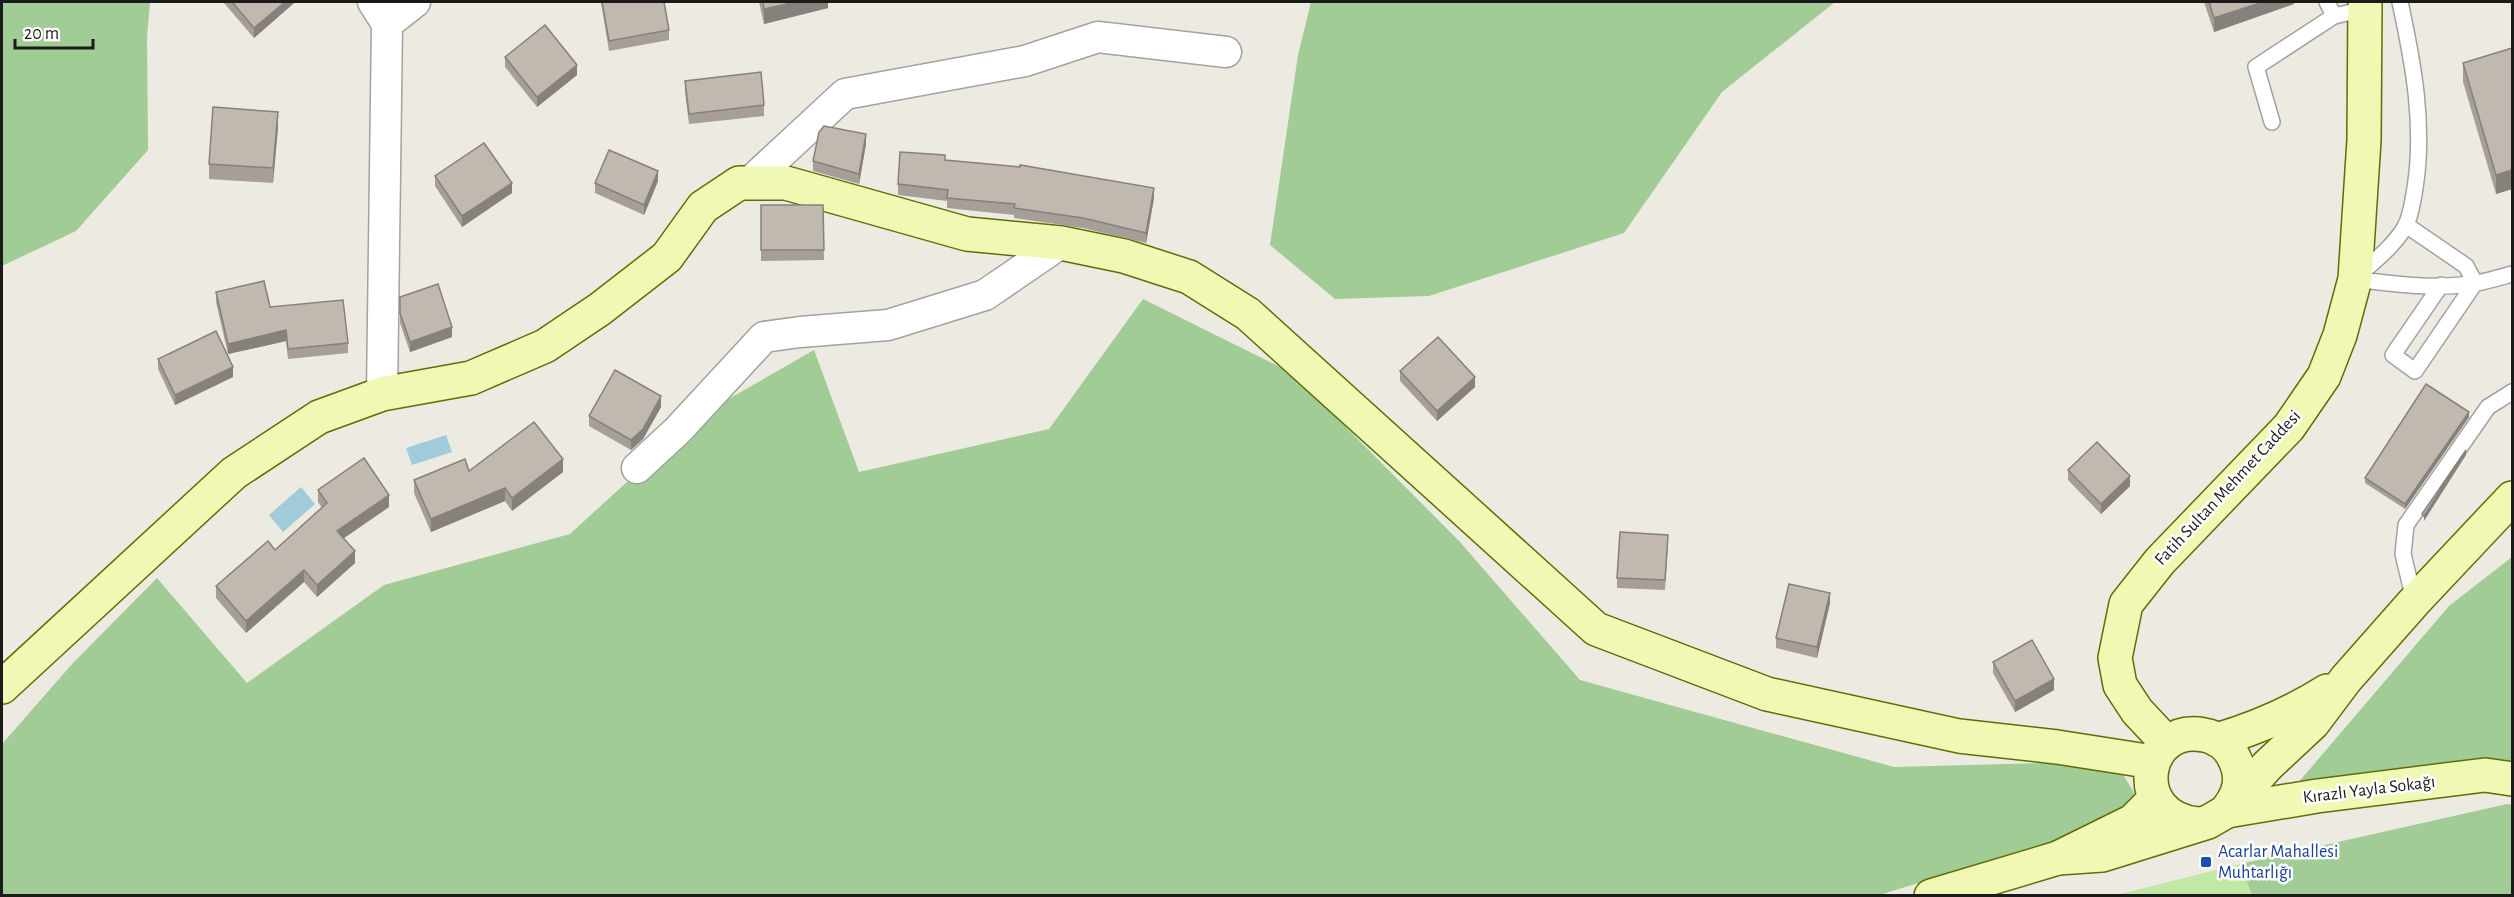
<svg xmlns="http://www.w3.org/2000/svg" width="2514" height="897" font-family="'Alegreya Sans',sans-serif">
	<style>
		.grass { fill: #c2e8a6 }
		.forest { fill: #a2cc95 }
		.water { fill: #a1cadb }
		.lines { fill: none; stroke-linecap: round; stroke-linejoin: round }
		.lane-casing { stroke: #a2a2a2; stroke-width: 18 }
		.street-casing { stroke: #a2a2a2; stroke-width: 33 }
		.secondary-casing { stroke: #5d6f05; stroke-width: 36 }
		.lane { stroke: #fff; stroke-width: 15 }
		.street { stroke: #fff; stroke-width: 30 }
		.secondary { stroke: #f1f8b3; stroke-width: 33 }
		.wall { fill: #a69e97 }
		.shaded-wall { fill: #87817b }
		.building { fill: #c1b8b0; stroke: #87817b; stroke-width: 1.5 }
		.transit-dot { fill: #1a4fb4; stroke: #fff; stroke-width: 2 }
		.labels { text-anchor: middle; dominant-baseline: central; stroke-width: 5; stroke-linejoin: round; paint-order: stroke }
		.street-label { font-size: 18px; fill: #1b1b1b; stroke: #fff }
		.transit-label { font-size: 18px; fill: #164399; stroke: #fff; text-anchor: start }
	</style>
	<rect width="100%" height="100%" fill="#edeae1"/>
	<path class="grass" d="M 2240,864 L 2252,895 L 2112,896 Z"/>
	<g class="forest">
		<path d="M 2,2 L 150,2 L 147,36 L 148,150 L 76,231 L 2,266 Z"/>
		<path d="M 1311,2 L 1835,2 L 1722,92 L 1624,233 L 1429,296 L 1335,299 L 1270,245 L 1298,55 Z"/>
		<path d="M 1143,299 L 1292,373 L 1460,542 L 1580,680 L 1894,767 L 2115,761 L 2146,813 L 1876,896 L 2,896 L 2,744 L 73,663 L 157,578 L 247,683 L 384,585 L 570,534 L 699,416 L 814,350 L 859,472 L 1049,429 Z"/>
		<path d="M 2512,557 L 2512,772 L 2286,797 L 2449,606 Z"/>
		<path d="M 2507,804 L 2512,805 L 2512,895 L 2252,895 L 2240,864 Z"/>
	</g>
	<g class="water">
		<path d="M 446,435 L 452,452 L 412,465 L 406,448 Z"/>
		<path d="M 301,487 L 315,504 L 283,532 L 269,515 Z"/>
	</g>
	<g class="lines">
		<g class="lane-casing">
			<g id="lane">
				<path d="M 2327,2 L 2334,16 L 2365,9"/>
				<path d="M 2272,122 L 2256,67 L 2334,16"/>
				<path d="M 2406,225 L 2466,266 L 2475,283 L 2415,371 L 2393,355 L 2441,285"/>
				<path d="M 2357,277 C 2374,261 2393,247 2405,227 C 2411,216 2413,200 2415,188 C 2425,125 2413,62 2400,2"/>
				<path d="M 2355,279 C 2394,284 2437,290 2476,283 C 2488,281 2501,277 2512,274"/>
				<path d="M 2414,600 L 2403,554 L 2406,525 L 2488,407 L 2512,392"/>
			</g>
		</g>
		<g class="street-casing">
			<g id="street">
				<path d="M 373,2 L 387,24 L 382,394"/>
				<path d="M 387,24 L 415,2"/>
				<path d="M 749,183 L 845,94 L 1025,61 L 1098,37 L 1226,52"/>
				<path d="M 637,468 L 678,430 L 764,337 L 800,332 L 888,325 L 985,295 L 1061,243"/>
			</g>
		</g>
		<g class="secondary-casing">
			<g id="secondary">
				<path d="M 2,687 L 234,473 L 319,417 L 382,394 L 471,378 L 545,346 L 600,309 L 667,257 L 703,207 L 739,183 L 786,183 L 967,234 L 1061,243 L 1124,256 L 1189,277 L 1248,314 L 1596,629 L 1767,694 L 1959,736 L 2057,747 L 2153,762"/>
				<path d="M 2217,740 C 2257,728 2292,713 2327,691"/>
				<path d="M 2167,743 L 2137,711 L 2120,685 L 2115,658 L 2126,604 L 2160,561 L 2289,427 L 2324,376 L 2340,335 L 2355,279 L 2364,140 L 2365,2"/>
				<path d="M 2227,811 L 2317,796 L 2485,775 L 2512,779"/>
				<path d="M 2197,824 C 2127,816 2143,723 2204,735 C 2218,737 2230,747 2235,760 C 2243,776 2240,793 2229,807"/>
				<path d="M 2058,858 L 2102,855 L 2208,822 L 2227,811 L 2267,766 L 2313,723 L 2346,679 L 2414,602 L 2512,498"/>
				<path d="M 1931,896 L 2058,858 L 2133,821 L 2155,799"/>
			</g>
		</g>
		<use href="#lane" class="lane"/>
		<use href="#street" class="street"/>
		<use href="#secondary" class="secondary"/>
	</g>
	<g class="wall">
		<path d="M 224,2 L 294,2 L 294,3 L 254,38 L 224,3 Z"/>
		<path d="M 601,2 L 664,2 L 669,30 L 669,40 L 609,51 Z"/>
		<path d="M 759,2 L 828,2 L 828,8 L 764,24 Z"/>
		<path d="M 2204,2 L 2294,2 L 2294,4 L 2214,32 Z"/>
		<path d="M 2512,48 L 2512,189 L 2496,194 L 2463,82 L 2463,63 Z"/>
		<path d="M 505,57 L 577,75 L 537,107 L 505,67 Z"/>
		<path d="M 685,81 L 764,105 L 764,116 L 689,124 L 685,92 Z"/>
		<path d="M 278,127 L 273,183 L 209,179 L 209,164 Z"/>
		<path d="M 866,144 L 859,184 L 813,171 L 813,161 Z"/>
		<path d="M 945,160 L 1154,198 L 1146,243 L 1083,228 L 1014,218 L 1014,215 L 947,208 L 947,201 L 898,195 L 898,184 Z"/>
		<path d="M 435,176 L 512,193 L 462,227 L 435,186 Z"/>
		<path d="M 658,181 L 644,215 L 595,193 L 595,183 Z"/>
		<path d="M 761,205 L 823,205 L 824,260 L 761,261 Z"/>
		<path d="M 216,292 L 270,307 L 348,343 L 348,353 L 288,359 L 286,341 L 228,354 L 216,302 Z"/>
		<path d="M 400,297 L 452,337 L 410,352 L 400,323 Z"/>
		<path d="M 158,359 L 233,377 L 175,405 L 158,369 Z"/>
		<path d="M 1400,371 L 1475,387 L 1437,421 L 1400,381 Z"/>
		<path d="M 661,407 L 643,439 L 631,450 L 589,426 L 589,416 Z"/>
		<path d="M 2469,417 L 2405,509 L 2365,483 L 2365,478 Z"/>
		<path d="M 2068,470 L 2130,486 L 2101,514 L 2068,480 Z"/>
		<path d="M 469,471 L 563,472 L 512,511 L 505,501 L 431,532 L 414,493 L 414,480 Z"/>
		<path d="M 318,490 L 389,507 L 343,538 L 355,563 L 317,597 L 304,582 L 246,633 L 216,598 L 216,586 L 275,550 L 322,508 L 318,502 Z"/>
		<path d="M 1668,545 L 1665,590 L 1617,588 L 1617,578 Z"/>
		<path d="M 1830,603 L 1817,658 L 1776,648 L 1776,638 Z"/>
		<path d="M 1993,662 L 2054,690 L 2015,712 L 1993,673 Z"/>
	</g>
	<g class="shaded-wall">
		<path d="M 285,2 L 294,2 L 294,3 L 254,38 L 254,28 Z"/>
		<path d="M 796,2 L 828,2 L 828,8 L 764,24 L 764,9 Z"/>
		<path d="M 2263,2 L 2294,2 L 2294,4 L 2214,32 L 2214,18 Z"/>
		<path d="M 577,65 L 577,75 L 537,107 L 537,97 Z"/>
		<path d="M 278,112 L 278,127 L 273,183 L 273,168 Z"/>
		<path d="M 866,134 L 866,144 L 859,184 L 859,174 Z"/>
		<path d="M 2512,170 L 2512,189 L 2496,194 L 2496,175 Z"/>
		<path d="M 658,171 L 658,181 L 644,215 L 644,205 Z"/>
		<path d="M 512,183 L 512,193 L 462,227 L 462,216 Z"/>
		<path d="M 1154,188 L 1154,198 L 1146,243 L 1146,233 Z"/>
		<path d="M 452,327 L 452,337 L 410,352 L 410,342 Z"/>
		<path d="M 286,330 L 286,341 L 228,354 L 228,344 Z"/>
		<path d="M 233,367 L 233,377 L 175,405 L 175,395 Z"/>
		<path d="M 1475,377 L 1475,387 L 1437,421 L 1437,411 Z"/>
		<path d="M 661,396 L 661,407 L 643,439 L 631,450 L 631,440 Z"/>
		<path d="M 2469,412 L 2469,417 L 2405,509 L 2405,504 Z"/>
		<path d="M 2466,450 L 2466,455 L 2424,521 L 2424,516 Z"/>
		<path d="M 563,459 L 563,472 L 512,511 L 512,498 Z"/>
		<path d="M 2130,476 L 2130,486 L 2101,514 L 2101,504 Z"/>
		<path d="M 505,488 L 505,501 L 431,532 L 431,519 Z"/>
		<path d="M 389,495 L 389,507 L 337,543 L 337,531 Z"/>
		<path d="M 355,551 L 355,563 L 317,597 L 317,585 Z"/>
		<path d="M 304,570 L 304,582 L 246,633 L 246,621 Z"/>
		<path d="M 1830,593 L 1830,603 L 1817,658 L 1817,647 Z"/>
		<path d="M 2054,679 L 2054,690 L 2015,712 L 2015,701 Z"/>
	</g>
	<g class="building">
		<path d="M 232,2 L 285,2 L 254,28 Z"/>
		<path d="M 602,2 L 664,2 L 669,30 L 609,41 Z"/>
		<path d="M 763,2 L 796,2 L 764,9 Z"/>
		<path d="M 2209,2 L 2263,2 L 2214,18 Z"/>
		<path d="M 545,25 L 577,65 L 537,97 L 505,57 Z"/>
		<path d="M 2512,48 L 2512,170 L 2496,175 L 2463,63 Z"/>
		<path d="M 761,72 L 764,105 L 689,114 L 685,81 Z"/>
		<path d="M 213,107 L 278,112 L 273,168 L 209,164 Z"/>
		<path d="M 824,126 L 866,134 L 859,174 L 813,161 L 819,132 Z"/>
		<path d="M 484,143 L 512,183 L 462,216 L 435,176 Z"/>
		<path d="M 609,150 L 658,171 L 644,205 L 595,183 Z"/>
		<path d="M 900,152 L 945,155 L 945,160 L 1020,167 L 1020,165 L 1154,188 L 1146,233 L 1083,218 L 1014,208 L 1015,204 L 947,198 L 948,190 L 898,184 Z"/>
		<path d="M 761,205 L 823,205 L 824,250 L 761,250 Z"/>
		<path d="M 264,281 L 270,307 L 343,300 L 348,343 L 288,349 L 286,330 L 228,344 L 216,292 Z"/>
		<path d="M 438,284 L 452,327 L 410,342 L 400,313 L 400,297 Z"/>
		<path d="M 216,331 L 233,367 L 175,395 L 158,359 Z"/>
		<path d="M 1438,337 L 1475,377 L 1437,411 L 1400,371 Z"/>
		<path d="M 615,370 L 661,396 L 643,429 L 631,440 L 589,416 Z"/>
		<path d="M 2426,384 L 2469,412 L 2405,504 L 2365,478 Z"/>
		<path d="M 534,422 L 563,459 L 512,498 L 505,488 L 431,519 L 414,480 L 465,459 L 469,471 Z"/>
		<path d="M 2097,442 L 2130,476 L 2101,504 L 2068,470 Z"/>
		<path d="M 2466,450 L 2424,516 L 2422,514 Z"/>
		<path d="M 364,458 L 389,495 L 337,531 L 355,551 L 317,585 L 304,570 L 246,621 L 216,586 L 268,541 L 275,550 L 327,503 L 318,490 Z"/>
		<path d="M 1620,532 L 1668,535 L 1665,580 L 1617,578 Z"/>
		<path d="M 1789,584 L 1830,593 L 1817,647 L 1776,638 Z"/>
		<path d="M 2032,640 L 2054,679 L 2015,701 L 1993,662 Z"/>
	</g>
	<rect class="transit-dot" x="2200" y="856" width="12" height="12" rx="3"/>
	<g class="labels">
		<g class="street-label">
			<text transform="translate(2228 488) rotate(-47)">Fatih Sultan Mehmet Caddesi</text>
			<text transform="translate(2369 790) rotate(-7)">Kırazlı Yayla Sokağı</text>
		</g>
		<g class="transit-label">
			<text x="2218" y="852">Acarlar Mahallesi<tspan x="2218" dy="21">Muhtarlığı</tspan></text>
		</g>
	</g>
	<rect width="2514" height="897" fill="none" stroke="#1b1b1b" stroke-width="6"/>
	<path d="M15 39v9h78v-9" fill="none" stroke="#1b1b1b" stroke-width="3"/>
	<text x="24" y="39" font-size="18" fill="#1b1b1b" stroke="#ffffff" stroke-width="4.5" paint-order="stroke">20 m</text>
</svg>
